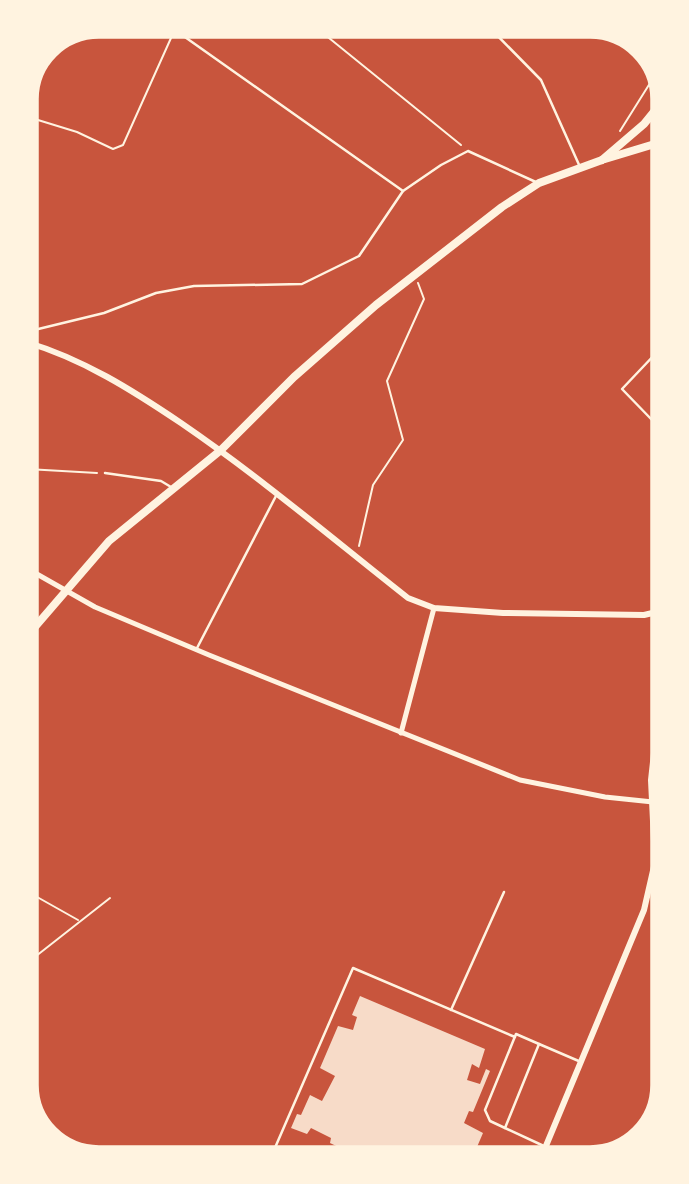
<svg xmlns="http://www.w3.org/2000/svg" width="689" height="1184" font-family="'Public Sans',sans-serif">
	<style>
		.building { fill: #f7dbc8 }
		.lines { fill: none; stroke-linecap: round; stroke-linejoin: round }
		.path { stroke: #fff3e0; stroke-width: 2 }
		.service { stroke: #fff3e0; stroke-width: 2.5 }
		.minor { stroke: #fff3e0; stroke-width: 5 }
		.tertiary { stroke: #fff3e0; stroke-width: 6 }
		.primary { stroke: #fff3e0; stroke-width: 8 }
		.trunk { stroke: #fff3e0; stroke-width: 8 }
		.rim { fill: none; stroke: #fff3e0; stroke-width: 3.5 }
	</style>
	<rect width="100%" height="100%" fill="#c8553d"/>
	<path class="building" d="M 360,996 L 485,1049 L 479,1068 L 472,1064 L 467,1080 L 480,1084 L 486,1069 L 490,1071 L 473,1112 L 469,1111 L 464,1123 L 483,1133 L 474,1154 L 357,1156 L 330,1143 L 331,1138 L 311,1128 L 307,1134 L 291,1128 L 297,1114 L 301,1115 L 310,1095 L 322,1101 L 335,1076 L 320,1068 L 338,1026 L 353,1030 L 357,1017 L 352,1015 Z"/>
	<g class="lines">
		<g class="path">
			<path d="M 313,25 L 461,145"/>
			<path d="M 25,116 L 77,132 L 113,149 L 123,145 L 171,38"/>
			<path d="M 620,131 L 657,72"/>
			<path d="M 27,469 L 97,473"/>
			<path d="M 359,546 L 373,485 L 403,440 L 387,381 L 424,299 L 418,283"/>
			<path d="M 30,893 L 78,920"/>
			<path d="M 31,960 L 110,898"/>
		</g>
		<g class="service">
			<path d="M 487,25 L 541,80 L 580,167"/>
			<path d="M 175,30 L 403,191"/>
			<path d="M 26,332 L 104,313 L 156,293 L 194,286 L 302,284 L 359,256 L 403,191 L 441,165 L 468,151 L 538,183"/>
			<path d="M 653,421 L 622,389 L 659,350"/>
			<path d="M 105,473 L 161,481 L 171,487"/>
			<path d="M 196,650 L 277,494"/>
			<path d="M 650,890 L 663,896"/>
			<path d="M 451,1010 L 504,892"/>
			<path d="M 505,1128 L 490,1121 L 485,1110 L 516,1034 L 539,1044"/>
			<path d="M 546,1147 L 505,1128 L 539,1044 L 581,1062"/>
			<path d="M 271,1157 L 353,968 L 515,1037"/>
		</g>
		<g class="minor">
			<path d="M 28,569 L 95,607 L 209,655 L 520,780 L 605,797 L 653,802"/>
			<path d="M 401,733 L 434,608"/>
			<path d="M 651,780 L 662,782"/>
		</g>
		<g class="tertiary">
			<path d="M 26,342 C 83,359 132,390 181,423 C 260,477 333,539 408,598 L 434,608 L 503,613 L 644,615 L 661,611"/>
			<path d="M 543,1153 L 644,910 L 655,862 L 651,780 L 655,744 L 662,726"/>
		</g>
		<path class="primary" d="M 28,635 L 109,541 L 221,450 L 294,377 L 376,305 L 502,207 L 539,183 L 602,160"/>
		<g class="trunk">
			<path d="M 605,159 L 658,143"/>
			<path d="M 602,160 L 644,124 L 657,108"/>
		</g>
	</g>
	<path d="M0 0H689V1184H0ZM99 37H590A62 62 0 0 1 652 99V1085A62 62 0 0 1 590 1147H99A62 62 0 0 1 37 1085V99A62 62 0 0 1 99 37Z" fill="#fff3e0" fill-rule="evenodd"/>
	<path class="rim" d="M99 37H590A62 62 0 0 1 652 99V1085A62 62 0 0 1 590 1147H99A62 62 0 0 1 37 1085V99A62 62 0 0 1 99 37Z"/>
</svg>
